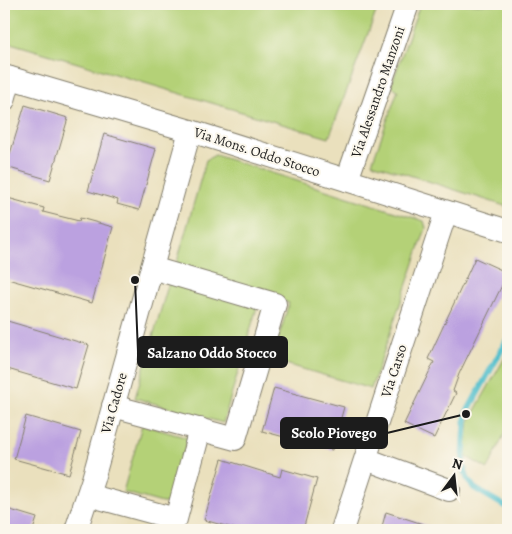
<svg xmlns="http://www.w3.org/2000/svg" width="512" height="534" font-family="Alegreya,serif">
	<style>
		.green { fill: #b4d177; stroke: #68764a }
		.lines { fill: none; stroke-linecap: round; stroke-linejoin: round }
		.stream { stroke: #53bfcc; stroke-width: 6 }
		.building { fill: #bba1e0 }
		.street-casing { stroke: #837e6c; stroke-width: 24 }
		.street { stroke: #fff; stroke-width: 22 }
		.labels { text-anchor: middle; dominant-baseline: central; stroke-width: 4; stroke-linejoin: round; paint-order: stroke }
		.street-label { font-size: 14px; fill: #1c1c1c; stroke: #fbf7ec }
		.leader { fill: none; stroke: #1c1c1c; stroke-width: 2 }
		.callout-dot { fill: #1c1c1c; stroke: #fbf7ec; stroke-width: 2 }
		.callout { fill: #1c1c1c; stroke: #1c1c1c; stroke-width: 2 }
		.callout-label { font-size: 15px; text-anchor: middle; font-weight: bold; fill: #fff }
	</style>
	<rect width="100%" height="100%" fill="#fbf7ec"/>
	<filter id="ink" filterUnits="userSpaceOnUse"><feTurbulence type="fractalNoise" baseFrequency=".02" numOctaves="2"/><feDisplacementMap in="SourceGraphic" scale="10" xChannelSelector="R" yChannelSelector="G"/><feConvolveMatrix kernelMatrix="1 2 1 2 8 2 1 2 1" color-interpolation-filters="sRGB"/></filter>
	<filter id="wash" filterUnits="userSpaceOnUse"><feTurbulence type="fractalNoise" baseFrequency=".0096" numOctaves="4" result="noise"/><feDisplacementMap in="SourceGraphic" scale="20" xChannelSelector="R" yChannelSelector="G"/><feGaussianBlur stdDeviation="1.12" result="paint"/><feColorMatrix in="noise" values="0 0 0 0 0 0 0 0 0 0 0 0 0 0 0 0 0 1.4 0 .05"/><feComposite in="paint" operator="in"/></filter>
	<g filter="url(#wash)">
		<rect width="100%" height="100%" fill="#eae0bd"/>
		<g class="green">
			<path d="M 4,4 L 379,4 L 329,138 L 4,41 Z"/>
			<path d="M 420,4 L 508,4 L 508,207 L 372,163 L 398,90 L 391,86 Z"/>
			<path d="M 215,155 L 424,221 L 426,228 L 371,389 L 272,360 L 289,303 L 175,269 L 206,160 Z"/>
			<path d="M 169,282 L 257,307 L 223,423 L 135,398 Z"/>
			<path d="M 508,352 L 508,426 L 488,469 L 465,456 L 469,421 Z"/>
			<path d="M 142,425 L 188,438 L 171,499 L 167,503 L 162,503 L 123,492 Z"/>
		</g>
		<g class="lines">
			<path class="stream" d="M 508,338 L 466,414 L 463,463 L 467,478 L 474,488 L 508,508"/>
		</g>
		<g id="blocks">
			<g class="building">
				<path d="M 25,105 L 68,118 L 50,180 L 6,167 Z"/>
				<path d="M 104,134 L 156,149 L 139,210 L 117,204 L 118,200 L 88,191 Z"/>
				<path d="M 4,197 L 44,208 L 43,212 L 79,221 L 80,218 L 113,227 L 92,303 L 4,278 Z"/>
				<path d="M 475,258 L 508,273 L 459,374 L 453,391 L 456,393 L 434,438 L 404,424 L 434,362 L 428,359 Z"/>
				<path d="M 4,320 L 89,345 L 76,389 L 4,368 Z"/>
				<path d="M 274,388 L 344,407 L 332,450 L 262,431 Z"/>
				<path d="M 26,416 L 81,432 L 69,474 L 14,459 Z"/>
				<path d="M 222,459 L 280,477 L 282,469 L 317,479 L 303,530 L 240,530 L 204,520 Z"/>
				<path d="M 4,508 L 37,518 L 33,530 L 4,530 Z"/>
				<path d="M 386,512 L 432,527 L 431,530 L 381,530 Z"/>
			</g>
		</g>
	</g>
	<g filter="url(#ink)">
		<use href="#blocks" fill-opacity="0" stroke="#837e6c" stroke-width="1"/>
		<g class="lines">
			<g class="street-casing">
				<g id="street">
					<path d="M 4,76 L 194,132 L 508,231"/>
					<path d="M 4,100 L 10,78"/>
					<path d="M 347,180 L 408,4"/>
					<path d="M 113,406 L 235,439 L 275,304 L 152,268"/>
					<path d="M 366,459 L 449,490"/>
					<path d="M 88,495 L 176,519 L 200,429"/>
					<path d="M 76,530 L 93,479 L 190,131"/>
					<path d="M 342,530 L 446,212"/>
				</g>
			</g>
			<use href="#street" class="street"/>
		</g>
	</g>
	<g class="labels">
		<g class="street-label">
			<text transform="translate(378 92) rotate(-71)">Via Alessandro Manzoni</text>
			<text transform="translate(257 152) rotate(18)">Via Mons. Oddo Stocco</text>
			<text transform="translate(394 371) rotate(-72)">Via Carso</text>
			<text transform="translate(114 403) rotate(-74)">Via Cadore</text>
		</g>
	</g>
	<path class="leader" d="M135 280L138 352M466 414L387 433"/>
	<g class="callout-dot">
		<circle cx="135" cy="280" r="5"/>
		<circle cx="466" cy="414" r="5"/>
	</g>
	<g class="callout">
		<rect x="138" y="337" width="149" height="30" rx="5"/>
		<rect x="281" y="418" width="106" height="30" rx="5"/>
	</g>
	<g class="callout-label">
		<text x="212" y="358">Salzano Oddo Stocco</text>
		<text x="334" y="438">Scolo Piovego</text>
	</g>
	<rect width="512" height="534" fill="none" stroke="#fbf7ec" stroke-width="20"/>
	<g transform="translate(454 476) rotate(15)" stroke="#fbf7ec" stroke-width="4" paint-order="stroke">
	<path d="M0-4L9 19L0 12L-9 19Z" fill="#1c1c1c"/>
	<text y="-8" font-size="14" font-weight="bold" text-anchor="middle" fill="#1c1c1c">N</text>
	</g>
</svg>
